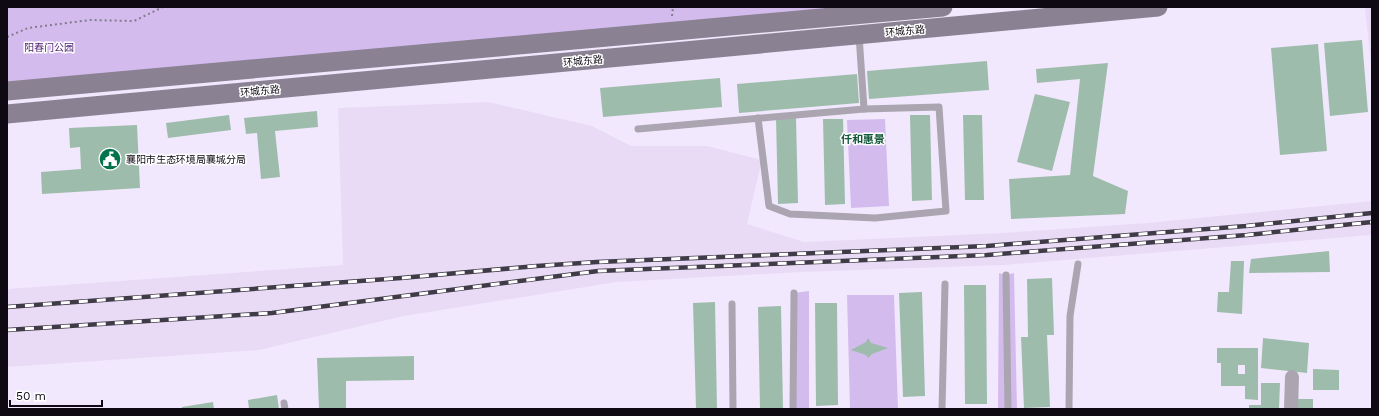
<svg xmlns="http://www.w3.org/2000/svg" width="1379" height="416" font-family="'Work Sans','Noto Sans SC',sans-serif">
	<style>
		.built { fill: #e9dbf6 }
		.green { fill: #d4bbee }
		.building { fill: #9ebcab; fill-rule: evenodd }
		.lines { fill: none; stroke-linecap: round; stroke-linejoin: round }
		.path { stroke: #837c8b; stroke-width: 2; stroke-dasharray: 2 3; stroke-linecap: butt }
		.lane { stroke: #aaa5b0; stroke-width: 7 }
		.street { stroke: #aaa5b0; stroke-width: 14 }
		.secondary { stroke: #8a8293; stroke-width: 19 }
		.rail-casing { stroke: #413b47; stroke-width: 4.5 }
		.rail { stroke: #fff; stroke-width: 3; stroke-dasharray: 9; stroke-linecap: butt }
		.labels { text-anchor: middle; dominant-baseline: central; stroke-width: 3; stroke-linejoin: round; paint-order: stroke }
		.street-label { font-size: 10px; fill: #0e0912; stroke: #fff }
		.park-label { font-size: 10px; fill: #502074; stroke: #fff }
		.poi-label { font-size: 10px; fill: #0e0912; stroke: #fff; text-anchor: start }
		.neighbourhood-label { font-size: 11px; font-weight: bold; fill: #14573b; stroke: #fff }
	</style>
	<rect width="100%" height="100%" fill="#f2e8fe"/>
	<g class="built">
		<path d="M 1365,7 L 1372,7 L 1372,74 Z"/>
		<path d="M 488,102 L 592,126 L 631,146 L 707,146 L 762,160 L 747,224 L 804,242 L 1002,233 L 1147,223 L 1372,201 L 1372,235 L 1004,265 L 802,272 L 617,282 L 404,316 L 259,350 L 7,367 L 7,289 L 343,265 L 338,108 Z"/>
	</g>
	<g class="green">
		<path d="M 7,7 L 943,7 L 7,91 Z"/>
		<path d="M 885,119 L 889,206 L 851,208 L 847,120 Z"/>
		<path d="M 999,273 L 1006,275 L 1014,273 L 1017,409 L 998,409 Z"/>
		<path d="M 809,291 L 809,409 L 792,409 L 794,293 Z"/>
		<path d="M 847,295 L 894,295 L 898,409 L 850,409 Z"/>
	</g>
	<g class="building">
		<path d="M 1362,40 L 1368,112 L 1330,116 L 1324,43 Z"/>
		<path d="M 1318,44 L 1327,151 L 1280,155 L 1271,48 Z"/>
		<path d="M 987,61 L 989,90 L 869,99 L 867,71 Z"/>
		<path d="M 1108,63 L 1093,176 L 1128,191 L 1125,214 L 1011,219 L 1009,179 L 1070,175 L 1080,79 L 1037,83 L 1036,69 Z"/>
		<path d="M 857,74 L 859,103 L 739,113 L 737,84 Z"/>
		<path d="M 720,78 L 722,107 L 603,117 L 600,88 Z"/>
		<path d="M 1035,94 L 1070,102 L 1052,171 L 1017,162 Z"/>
		<path d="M 317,111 L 318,127 L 275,131 L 280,177 L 261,179 L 257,133 L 246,134 L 244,118 Z"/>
		<path d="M 229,115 L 231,130 L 168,138 L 166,123 Z"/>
		<path d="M 910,115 L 930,115 L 932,200 L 912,201 Z"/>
		<path d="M 963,115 L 982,115 L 984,200 L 965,200 Z"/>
		<path d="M 776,118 L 796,118 L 798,203 L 778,204 Z"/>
		<path d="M 823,119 L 843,119 L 845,204 L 825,205 Z"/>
		<path d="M 137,125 L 140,188 L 42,194 L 41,172 L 81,169 L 80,147 L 70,148 L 69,128 Z"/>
		<path d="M 1329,251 L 1330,272 L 1249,273 L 1251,259 Z"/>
		<path d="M 1231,261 L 1244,261 L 1242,314 L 1217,312 L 1218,292 L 1229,292 Z"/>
		<path d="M 1052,278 L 1054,335 L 1047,335 L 1050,407 L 1024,408 L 1021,337 L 1028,337 L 1027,279 Z"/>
		<path d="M 964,285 L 986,285 L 987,404 L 965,404 Z"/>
		<path d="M 922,292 L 925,396 L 903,397 L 899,293 Z"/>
		<path d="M 715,302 L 717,409 L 696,409 L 693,303 Z"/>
		<path d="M 815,303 L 837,303 L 838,405 L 816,406 Z"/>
		<path d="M 781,306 L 783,409 L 760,409 L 758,307 Z"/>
		<path d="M 868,338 L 871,343 L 888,348 L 872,354 L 868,358 L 866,355 L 851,350 L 866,342 Z"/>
		<path d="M 1263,338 L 1309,343 L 1307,373 L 1261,368 Z"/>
		<path d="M 1217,348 L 1258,348 L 1258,400 L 1245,399 L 1245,386 L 1221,386 L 1221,363 L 1217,363 ZM 1238,365 L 1245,365 L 1245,374 L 1238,374 Z"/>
		<path d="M 414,356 L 414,380 L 346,381 L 346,409 L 319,409 L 317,358 Z"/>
		<path d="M 1313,369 L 1339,370 L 1339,390 L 1313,390 Z"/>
		<path d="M 1261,383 L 1280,383 L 1279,409 L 1249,409 L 1249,405 L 1261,405 Z"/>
		<path d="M 277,395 L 279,409 L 249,409 L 248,400 Z"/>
		<rect x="1294" y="399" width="19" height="10"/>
		<path d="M 213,402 L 214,409 L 182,409 L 182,407 Z"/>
	</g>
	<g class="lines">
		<g class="path">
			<path d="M 672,16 L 673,7"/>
			<path d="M 7,37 L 28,28 L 90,20 L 134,21 L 163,7"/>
		</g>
		<g class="lane">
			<path d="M 758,118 L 769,206 L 790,214 L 875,218 L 946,211 L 939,107 L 864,109"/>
			<path d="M 638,129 L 864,109 L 859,35"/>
			<path d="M 1006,275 L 1008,409"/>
			<path d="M 732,304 L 733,409"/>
			<path d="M 284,403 L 285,409"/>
			<path d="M 793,409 L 794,293"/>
			<path d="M 942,409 L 945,284"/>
			<path d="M 1069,409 L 1070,316 L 1078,264"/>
		</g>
		<path class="street" d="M 1291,409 L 1292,377"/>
		<g class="secondary">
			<path d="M 7,91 L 943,7"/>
			<path d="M 7,114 L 1158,7"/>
		</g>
		<g class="rail-casing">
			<g id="rail">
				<path d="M 7,307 L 401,278 L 537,266 L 597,262 L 987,246 L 1246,226 L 1372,213"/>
				<path d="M 7,330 L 272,313 L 598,271 L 987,255 L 1247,235 L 1372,222"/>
			</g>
		</g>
		<use href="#rail" class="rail"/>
	</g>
	<defs>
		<g id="civic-disc" transform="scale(1.15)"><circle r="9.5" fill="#00724c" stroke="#fff"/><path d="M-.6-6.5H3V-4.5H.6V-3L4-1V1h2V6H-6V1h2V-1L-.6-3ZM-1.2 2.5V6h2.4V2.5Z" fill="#fff"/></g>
	</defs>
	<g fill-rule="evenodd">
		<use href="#civic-disc" x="110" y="159"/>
	</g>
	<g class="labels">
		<g class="street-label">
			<text transform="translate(905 31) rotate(-5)">环城东路</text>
			<text transform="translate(583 61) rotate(-5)">环城东路</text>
			<text transform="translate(260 91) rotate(-5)">环城东路</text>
		</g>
		<g class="park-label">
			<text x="49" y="47">阳春门公园</text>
		</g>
		<g class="poi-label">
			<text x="126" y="159">襄阳市生态环境局襄城分局</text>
		</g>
		<g class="neighbourhood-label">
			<text x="863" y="139">仟和惠景</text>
		</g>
	</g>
	<rect width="1379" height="416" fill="none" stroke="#0e0912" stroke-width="16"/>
	<path d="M10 400v6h92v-6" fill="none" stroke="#0e0912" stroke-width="2"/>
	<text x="16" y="400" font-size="12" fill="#0e0912" stroke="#ffffff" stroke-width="3" paint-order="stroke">50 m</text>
</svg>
